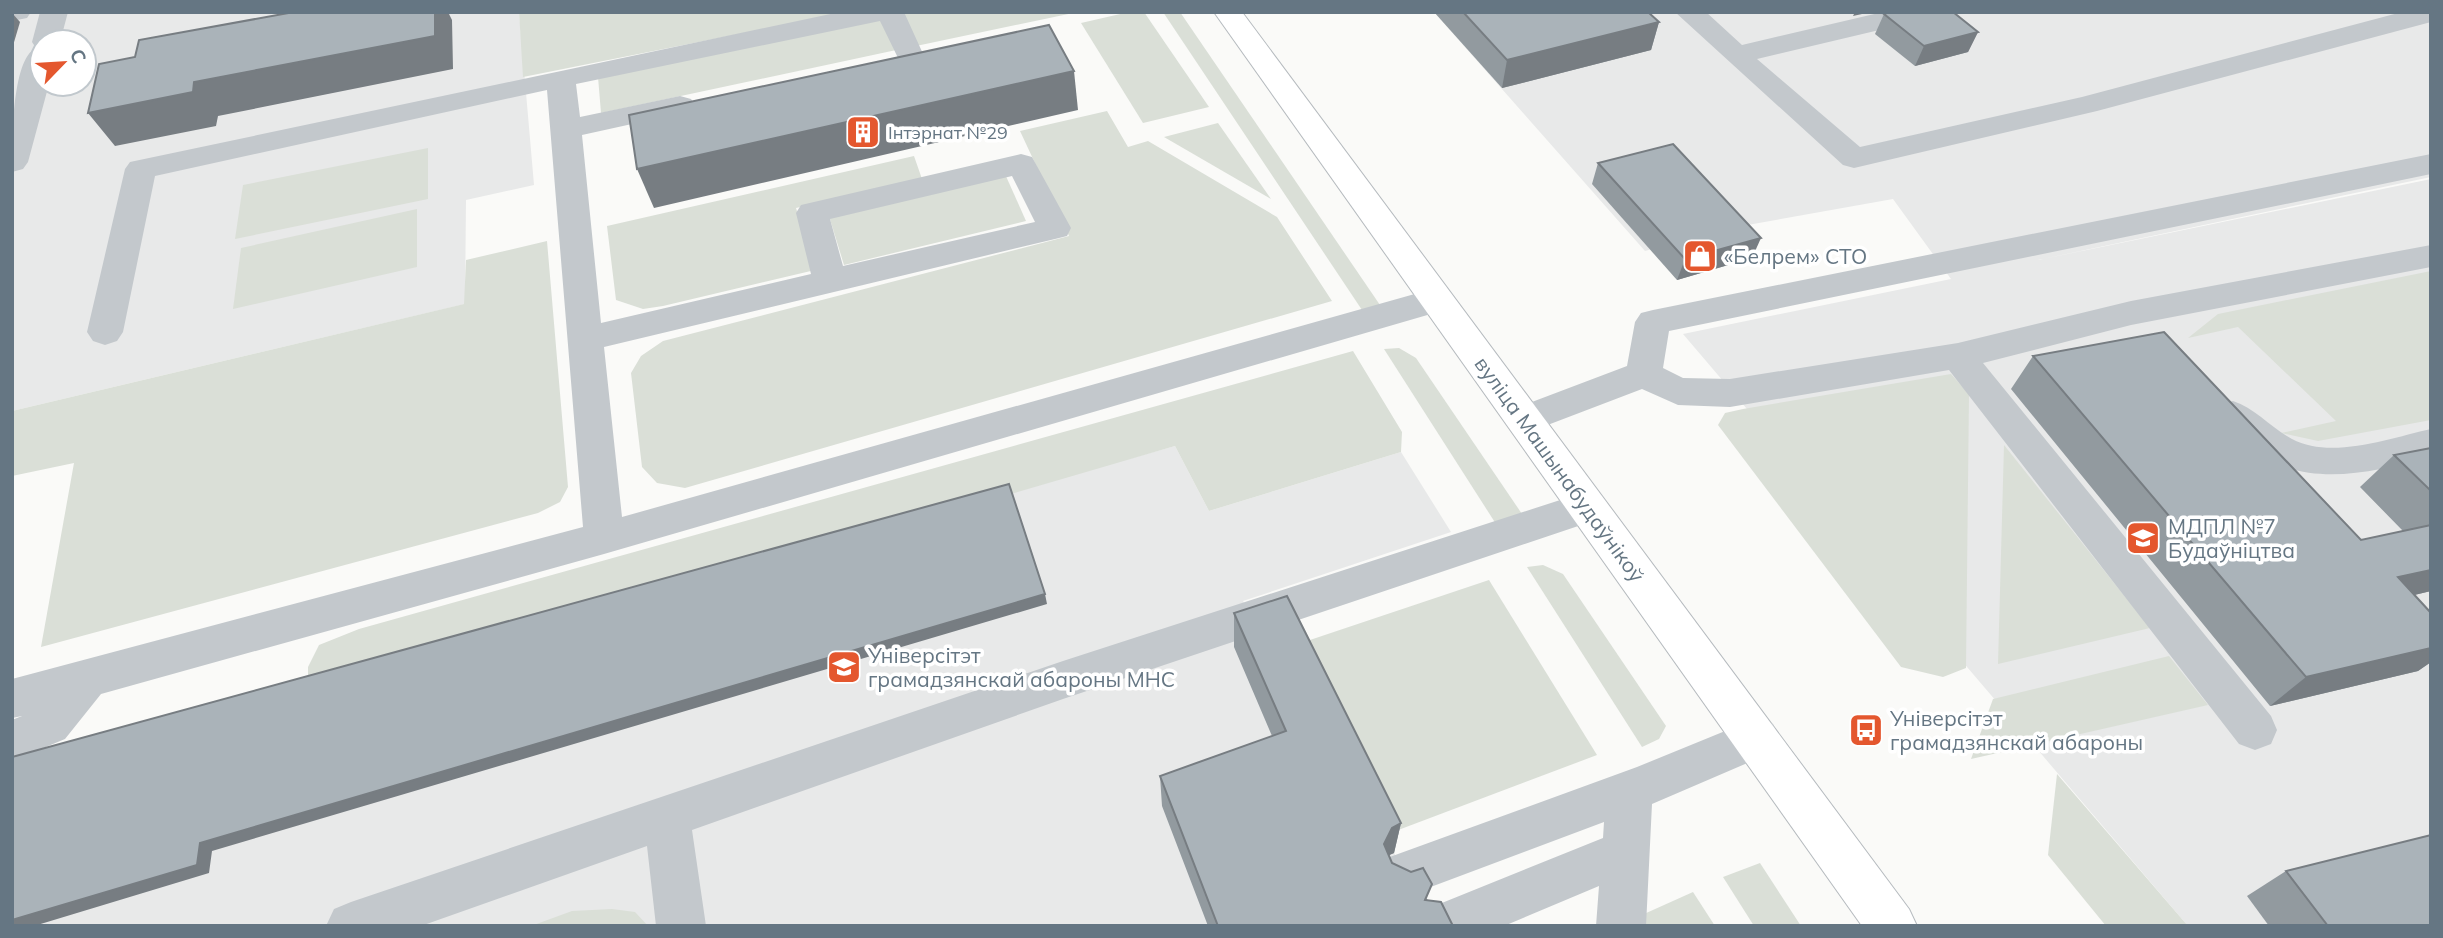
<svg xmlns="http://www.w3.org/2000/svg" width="2443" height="938" font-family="Mulish,sans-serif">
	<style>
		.built { fill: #e8e9e9; fill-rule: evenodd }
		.green { fill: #dadfd7 }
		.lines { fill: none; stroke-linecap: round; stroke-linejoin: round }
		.major-casing { stroke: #b5babe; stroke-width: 2 }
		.minor { fill: #c3c8cc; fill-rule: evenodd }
		.major { fill: #fff; fill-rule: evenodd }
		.wall { fill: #929a9f }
		.shaded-wall { fill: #777d82 }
		.building { fill: #aab3b9; stroke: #777d82; stroke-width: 2 }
		.labels { text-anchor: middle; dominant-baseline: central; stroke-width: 7; stroke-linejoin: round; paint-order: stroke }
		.far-poi-label { font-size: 18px; fill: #657683; stroke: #fff; text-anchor: start }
		.poi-label { font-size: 21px; fill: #657683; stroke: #fff; text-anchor: start }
		.street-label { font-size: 21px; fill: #657683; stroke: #fff }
	</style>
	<rect width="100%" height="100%" fill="#fafaf8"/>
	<g class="built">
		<path d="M 12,12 L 519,12 L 534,185 L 466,200 L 465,304 L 12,411 ZM 42,42 L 84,42 L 84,84 L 42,84 Z"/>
		<path d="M 1434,12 L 2431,12 L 2431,177 L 2038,260 L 2431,179 L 2431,926 L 2188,926 L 1683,334 L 1951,279 L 1893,199 L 1725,229 L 1645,251 Z"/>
		<path d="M 1175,446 L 1209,511 L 1401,452 L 1451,532 L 1243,601 L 1253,619 L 1340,742 L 1430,926 L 12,926 L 12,770 Z"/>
	</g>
	<g class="green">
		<path d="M 519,12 L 850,12 L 523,77 Z"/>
		<path d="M 903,12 L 1078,12 L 916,46 Z"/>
		<path d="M 1129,12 L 1144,12 L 1209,107 L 1143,123 L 1081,23 Z"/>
		<path d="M 1163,12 L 1180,12 L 1380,305 L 1362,310 Z"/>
		<path d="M 888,16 L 901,49 L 601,113 L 598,77 Z"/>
		<path d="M 1107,111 L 1128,147 L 1148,141 L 1277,217 L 1332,301 L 685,488 L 657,483 L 642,467 L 631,373 L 641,356 L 663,341 L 1069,236 L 1020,131 Z"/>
		<path d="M 1218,123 L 1271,199 L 1164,137 Z"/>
		<path d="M 428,148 L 428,199 L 235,239 L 243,185 Z"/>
		<path d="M 914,156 L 922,179 L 796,208 L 815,270 L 663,306 L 643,309 L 616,300 L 607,226 Z"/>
		<path d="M 1005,174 L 1026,221 L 844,265 L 829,216 Z"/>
		<path d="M 417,209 L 417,267 L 233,309 L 241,248 Z"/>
		<path d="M 547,241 L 568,487 L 560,502 L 538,513 L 41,647 L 74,463 L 12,476 L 12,411 L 464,304 L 466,260 Z"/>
		<path d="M 2431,271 L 2431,420 L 2318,441 L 2281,433 L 2336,421 L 2238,327 L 2188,338 L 2218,314 Z"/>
		<path d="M 1399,348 L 1416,358 L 1522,514 L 1496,524 L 1384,349 Z"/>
		<path d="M 1353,351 L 1402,432 L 1401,452 L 1209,511 L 1175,446 L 1011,494 L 308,688 L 308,667 L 319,645 L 359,629 Z"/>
		<path d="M 1951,374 L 1969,394 L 1966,668 L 1943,677 L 1901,667 L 1718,425 L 1725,413 L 1743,409 Z"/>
		<path d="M 2004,445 L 2150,628 L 1998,664 Z"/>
		<path d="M 1543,565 L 1563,574 L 1666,726 L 1659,739 L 1642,747 L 1527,567 Z"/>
		<path d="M 1489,580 L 1597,755 L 1385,835 L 1292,646 Z"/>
		<path d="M 2169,656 L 2208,705 L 1971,759 L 1993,699 Z"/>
		<path d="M 2057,774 L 2188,926 L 2106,926 L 2048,855 Z"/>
		<path d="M 1760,863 L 1801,926 L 1754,926 L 1723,877 Z"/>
		<path d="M 1693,892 L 1715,926 L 1644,926 L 1644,914 Z"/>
		<path d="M 612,909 L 635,912 L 648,926 L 531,926 L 572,911 Z"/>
	</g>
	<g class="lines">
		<g class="major-casing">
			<path id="major" d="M 1214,12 L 1242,12 L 1909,909 L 1917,926 L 1862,926 Z"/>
		</g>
		<g class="minor">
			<path d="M 12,12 L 31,12 L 27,18 L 12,21 Z"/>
			<path d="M 40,12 L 68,12 L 60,42 L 42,42 L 42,84 L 49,84 L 28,162 L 23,169 L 12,172 C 12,147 11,59 36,48 L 32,42 Z"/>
			<path d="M 840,12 L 904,12 L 924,56 L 920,62 L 910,65 L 900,62 L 880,21 L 576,84 L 580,117 L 680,96 L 691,99 L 695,105 L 691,111 L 582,135 L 601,323 L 811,274 L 796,213 L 801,205 L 1021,154 L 1032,157 L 1071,228 L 1067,236 L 1055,239 L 604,347 L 622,517 L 1436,288 L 1448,291 L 1453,300 L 1448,309 L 604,554 L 101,694 L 65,739 L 12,761 L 12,720 L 22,716 L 12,718 L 12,679 L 583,527 L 547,90 L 155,176 L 123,332 L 117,341 L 105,345 L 93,341 L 87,332 L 125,169 L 130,162 ZM 1012,176 L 1035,222 L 843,266 L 830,219 Z"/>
			<path d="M 1675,12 L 1706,12 L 1742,45 L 1883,12 L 1934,12 L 1930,18 L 1757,59 L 1860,147 L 2082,97 L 2402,12 L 2431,12 L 2431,22 L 2097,111 L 1854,168 L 1843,165 Z"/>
			<path d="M 2431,154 L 2431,174 L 1669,331 L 1663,368 L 1683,378 L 1730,379 L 1958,343 L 2131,301 L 2431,245 L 2431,267 L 2131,325 L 1983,363 L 2271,716 L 2277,730 L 2271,744 L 2255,750 L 2239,744 L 1949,370 L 1730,407 L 1678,405 L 1642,389 L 1524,434 L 1511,430 L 1505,420 L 1511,410 L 1627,366 L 1635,322 L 1641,313 L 1653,310 Z"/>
			<path d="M 2233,401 C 2255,408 2271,428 2292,439 C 2331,460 2390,438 2431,429 L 2431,458 C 2369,472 2311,489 2253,452 C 2238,443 2223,430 2214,415 L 2220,405 Z"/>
			<path d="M 1588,491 L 1602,496 L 1608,507 L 1602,518 L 1063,699 L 692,830 L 706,926 L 656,926 L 647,846 L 421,926 L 326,926 L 334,909 L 351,902 L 1063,661 Z"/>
			<path d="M 1757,718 L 1773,724 L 1779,738 L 1773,752 L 1652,804 L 1646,926 L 1596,926 L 1599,886 L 1504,926 L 1419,926 L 1427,909 L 1603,838 L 1604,822 L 1404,897 L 1387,890 L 1380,874 L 1387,858 L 1637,767 Z"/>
		</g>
		<use href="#major" class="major"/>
	</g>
	<g class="wall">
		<path d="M 1434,12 L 1648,12 L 1659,22 L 1651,50 L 1502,88 Z"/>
		<path d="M 1884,14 L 1978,32 L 1968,52 L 1915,66 L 1875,34 Z"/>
		<path d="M 1598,163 L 1752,258 L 1677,280 L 1592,184 Z"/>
		<path d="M 2033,356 L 2361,540 L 2403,531 L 2360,487 L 2394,455 L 2431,448 L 2431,591 L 2414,595 L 2431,613 L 2431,662 L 2418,671 L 2270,706 L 2011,389 Z"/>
		<path d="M 1234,613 L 1401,823 L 1394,853 L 1389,855 L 1392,863 L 1453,926 L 1208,926 L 1162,806 L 1160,776 L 1272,736 L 1234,647 Z"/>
		<path d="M 2286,871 L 2431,926 L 2269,926 L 2247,896 Z"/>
	</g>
	<g class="shaded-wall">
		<path d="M 435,12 L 448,12 L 452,20 L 453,69 L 218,116 L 216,126 L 115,146 L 88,113 Z"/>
		<path d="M 1855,12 L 1871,12 L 1853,16 Z"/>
		<path d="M 12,13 L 20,22 L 12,49 Z"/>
		<path d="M 1659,22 L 1651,50 L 1502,88 L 1507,60 Z"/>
		<path d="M 1978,32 L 1968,52 L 1915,66 L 1924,46 Z"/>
		<path d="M 1074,71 L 1078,110 L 654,208 L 637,169 Z"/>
		<path d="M 1761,238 L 1752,258 L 1677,280 L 1685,259 Z"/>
		<path d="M 2431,570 L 2431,591 L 2360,608 L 2398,577 Z"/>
		<path d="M 1045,594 L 1047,604 L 212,851 L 209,873 L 34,926 L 12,926 L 12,920 L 200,843 Z"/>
		<path d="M 2431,648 L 2431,662 L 2418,671 L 2270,706 L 2306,677 Z"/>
		<path d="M 1401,823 L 1394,853 L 1385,857 L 1384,844 L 1392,828 Z"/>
	</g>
	<g class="building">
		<path d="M 294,12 L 435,12 L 435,36 L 194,82 L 193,92 L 88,113 L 99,64 L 135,57 L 139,40 Z"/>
		<path d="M 1463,12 L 1648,12 L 1659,22 L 1507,60 Z"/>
		<path d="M 1889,12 L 1953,12 L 1978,32 L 1924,46 L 1884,14 Z"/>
		<path d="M 1049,25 L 1074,71 L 637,169 L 629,115 Z"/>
		<path d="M 1673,144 L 1761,238 L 1685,259 L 1598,163 Z"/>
		<path d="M 2164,332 L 2361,540 L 2431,525 L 2431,570 L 2398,577 L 2431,613 L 2431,648 L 2306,677 L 2033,356 Z"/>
		<path d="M 2431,448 L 2431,491 L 2394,455 Z"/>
		<path d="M 1009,484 L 1045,594 L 200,843 L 197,865 L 12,920 L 12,757 Z"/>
		<path d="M 1287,596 L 1401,823 L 1392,828 L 1384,844 L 1392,863 L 1411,872 L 1423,868 L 1432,884 L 1425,900 L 1441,902 L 1453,926 L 1218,926 L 1160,776 L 1286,731 L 1234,613 Z"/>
		<path d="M 2431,835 L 2431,926 L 2328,926 L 2286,871 Z"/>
	</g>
	<defs>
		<g id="building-square" transform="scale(1.75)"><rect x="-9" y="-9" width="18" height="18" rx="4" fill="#e4572e" stroke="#fff"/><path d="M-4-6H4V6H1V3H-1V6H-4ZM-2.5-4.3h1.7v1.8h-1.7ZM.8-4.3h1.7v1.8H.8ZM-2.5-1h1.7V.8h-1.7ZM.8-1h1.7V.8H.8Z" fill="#fff"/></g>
		<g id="shop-square" transform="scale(1.75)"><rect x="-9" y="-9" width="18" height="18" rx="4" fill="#e4572e" stroke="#fff"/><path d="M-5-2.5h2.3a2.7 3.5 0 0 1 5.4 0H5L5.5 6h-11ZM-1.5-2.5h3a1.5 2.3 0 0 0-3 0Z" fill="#fff"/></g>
		<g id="university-square" transform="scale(1.75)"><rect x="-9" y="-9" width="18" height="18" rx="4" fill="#e4572e" stroke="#fff"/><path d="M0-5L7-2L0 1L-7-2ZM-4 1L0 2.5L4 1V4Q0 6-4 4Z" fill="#fff"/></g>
		<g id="bus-square" transform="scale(1.75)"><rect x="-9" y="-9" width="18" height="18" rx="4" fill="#e4572e" stroke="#fff"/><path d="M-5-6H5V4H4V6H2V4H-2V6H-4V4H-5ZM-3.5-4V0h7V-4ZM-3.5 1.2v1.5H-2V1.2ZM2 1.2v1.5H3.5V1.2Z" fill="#fff"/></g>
	</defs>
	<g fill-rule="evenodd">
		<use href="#building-square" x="863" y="132"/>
		<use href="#shop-square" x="1700" y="256"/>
		<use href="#university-square" x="2143" y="538"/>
		<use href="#university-square" x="844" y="667"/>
		<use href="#bus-square" x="1866" y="730"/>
	</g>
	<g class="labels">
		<g class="far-poi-label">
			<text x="888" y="132">Інтэрнат №29</text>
		</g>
		<g class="poi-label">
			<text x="1724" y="256">«Белрем» СТО</text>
			<text x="2168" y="526">МДПЛ №7<tspan x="2168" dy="24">Будаўніцтва</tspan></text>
			<text x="868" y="655">Універсітэт<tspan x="868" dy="24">грамадзянскай абароны МНС</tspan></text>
			<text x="1890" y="718">Універсітэт<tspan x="1890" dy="24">грамадзянскай абароны</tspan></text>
		</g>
		<g class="street-label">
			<text transform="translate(1560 469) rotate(54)">вуліца Машынабудаўнікоў</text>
		</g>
	</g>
	<rect width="2443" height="938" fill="none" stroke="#657683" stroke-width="28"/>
	<g transform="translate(63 63) rotate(65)"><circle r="33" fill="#ffffff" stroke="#c1c8cd" stroke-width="2"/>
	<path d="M0-5L12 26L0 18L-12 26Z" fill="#e4572e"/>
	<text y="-10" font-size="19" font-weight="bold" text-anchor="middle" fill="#657683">С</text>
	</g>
</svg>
